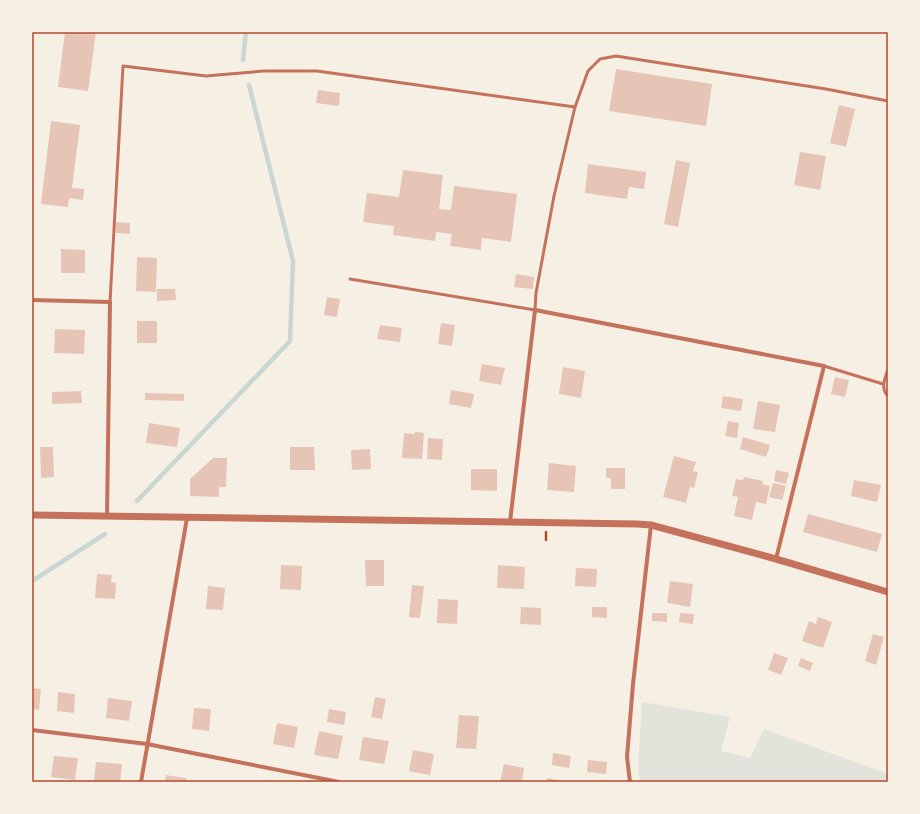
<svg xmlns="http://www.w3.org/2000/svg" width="920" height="814" font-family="Montserrat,sans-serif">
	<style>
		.green { fill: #e2e4dc }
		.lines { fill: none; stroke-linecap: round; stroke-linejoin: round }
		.stream { stroke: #c9d6d2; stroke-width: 4.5 }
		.building { fill: #e6c5b7 }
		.path { stroke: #b5482f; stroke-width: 2.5 }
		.service { stroke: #c5725c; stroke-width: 3 }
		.minor { stroke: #c5725c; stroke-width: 4 }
		.tertiary { stroke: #c5725c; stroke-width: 7 }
		.neatline { fill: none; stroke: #b5482f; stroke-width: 1.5 }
	</style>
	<rect width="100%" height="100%" fill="#f6efe4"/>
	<path class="green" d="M 642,702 L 730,717 L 721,751 L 750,758 L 764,729 L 888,774 L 888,782 L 640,782 L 638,766 Z"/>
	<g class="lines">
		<g class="stream">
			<path d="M 243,60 L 246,32"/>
			<path d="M 137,501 L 290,341 L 293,261 L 249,85"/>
			<path d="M 32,581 L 105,534"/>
		</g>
	</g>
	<g class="building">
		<path d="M 65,32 L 96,32 L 88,91 L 58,87 Z"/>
		<path d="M 616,69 L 712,84 L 706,126 L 609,111 Z"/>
		<path d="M 318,90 L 340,93 L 339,106 L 316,103 Z"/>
		<path d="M 839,105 L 855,109 L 846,147 L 830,143 Z"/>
		<path d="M 51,121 L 80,125 L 72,188 L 84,189 L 83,200 L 69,198 L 68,207 L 41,204 Z"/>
		<path d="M 800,152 L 826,156 L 820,190 L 794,185 Z"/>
		<path d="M 676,160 L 690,163 L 678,227 L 664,224 Z"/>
		<path d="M 588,164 L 646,172 L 644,189 L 629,187 L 627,199 L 585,193 Z"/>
		<path d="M 403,170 L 443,175 L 439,209 L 451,210 L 454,186 L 517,194 L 511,242 L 482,238 L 481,250 L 450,246 L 452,234 L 436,232 L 435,241 L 393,235 L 394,226 L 363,222 L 367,193 L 399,197 Z"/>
		<path d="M 116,222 L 130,223 L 130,234 L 116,233 Z"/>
		<path d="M 61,249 L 85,250 L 85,273 L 61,273 Z"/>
		<path d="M 137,257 L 157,258 L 156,292 L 136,291 Z"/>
		<path d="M 516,274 L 534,277 L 533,289 L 514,287 Z"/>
		<path d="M 157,289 L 175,289 L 176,300 L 157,301 Z"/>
		<path d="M 327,297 L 340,299 L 337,317 L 324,315 Z"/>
		<rect x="137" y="321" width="20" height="22"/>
		<path d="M 441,323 L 455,325 L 452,346 L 438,344 Z"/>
		<path d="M 380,325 L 402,328 L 400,342 L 377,339 Z"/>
		<path d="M 55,329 L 85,330 L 84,354 L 54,353 Z"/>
		<path d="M 482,364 L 505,368 L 501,385 L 479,381 Z"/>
		<path d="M 563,367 L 585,371 L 581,398 L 559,394 Z"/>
		<path d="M 835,377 L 849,380 L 845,397 L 831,394 Z"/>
		<path d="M 451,390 L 474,394 L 471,408 L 449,404 Z"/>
		<path d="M 81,391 L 82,403 L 52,404 L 52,392 Z"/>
		<path d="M 145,393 L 184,394 L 184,401 L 145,400 Z"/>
		<path d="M 723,396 L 743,399 L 741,411 L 721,408 Z"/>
		<path d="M 758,401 L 780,405 L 775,432 L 753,429 Z"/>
		<path d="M 728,421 L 739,423 L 737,438 L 725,436 Z"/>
		<path d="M 149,423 L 180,428 L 177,447 L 146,443 Z"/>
		<path d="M 415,432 L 424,433 L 422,459 L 402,458 L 404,433 L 415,434 Z"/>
		<path d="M 743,437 L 770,445 L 766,457 L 740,449 Z"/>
		<path d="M 428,438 L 443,439 L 442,460 L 427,459 Z"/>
		<path d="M 40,447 L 53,447 L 54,477 L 41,478 Z"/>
		<path d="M 290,447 L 314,447 L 315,470 L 290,470 Z"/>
		<path d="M 370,449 L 371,469 L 352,470 L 351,450 Z"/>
		<path d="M 674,456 L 696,462 L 693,471 L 698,472 L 694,488 L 690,487 L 686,503 L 663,497 Z"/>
		<path d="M 213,458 L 227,458 L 226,487 L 219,487 L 219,497 L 190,496 L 190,479 Z"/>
		<path d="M 549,463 L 576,466 L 574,492 L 547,490 Z"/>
		<path d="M 606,468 L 625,468 L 625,489 L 611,489 L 611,478 L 606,478 Z"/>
		<path d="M 471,469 L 497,469 L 497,491 L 471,490 Z"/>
		<path d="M 776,470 L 789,473 L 786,484 L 774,481 Z"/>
		<path d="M 744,477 L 763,481 L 762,484 L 770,486 L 766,504 L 756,502 L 752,520 L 734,516 L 738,497 L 732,496 L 736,479 L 743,480 Z"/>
		<path d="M 854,480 L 881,485 L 877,502 L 851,496 Z"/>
		<path d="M 773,483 L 786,486 L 782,500 L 769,497 Z"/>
		<path d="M 808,514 L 882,534 L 877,552 L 803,532 Z"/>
		<path d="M 365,560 L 384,560 L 384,586 L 366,586 Z"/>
		<path d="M 281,565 L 302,566 L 301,590 L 280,589 Z"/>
		<path d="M 498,565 L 525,567 L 524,589 L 497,588 Z"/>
		<path d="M 576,568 L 597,569 L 596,587 L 575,586 Z"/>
		<path d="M 97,574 L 112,575 L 111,582 L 116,583 L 115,599 L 95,598 Z"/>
		<path d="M 670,581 L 693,584 L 690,607 L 667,603 Z"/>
		<path d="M 412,585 L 424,586 L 420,618 L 409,617 Z"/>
		<path d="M 208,586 L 225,588 L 223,610 L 206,609 Z"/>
		<path d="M 438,599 L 458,600 L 457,624 L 437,623 Z"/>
		<path d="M 521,607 L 541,608 L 541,625 L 520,624 Z"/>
		<path d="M 592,607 L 607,607 L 607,618 L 592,617 Z"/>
		<path d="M 652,613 L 667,613 L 667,622 L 652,621 Z"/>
		<path d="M 680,613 L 694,614 L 693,624 L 679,622 Z"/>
		<path d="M 818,617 L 832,622 L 823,648 L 802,641 L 809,621 L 816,624 Z"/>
		<path d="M 873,634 L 884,637 L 876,665 L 865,661 Z"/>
		<path d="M 774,653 L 788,658 L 781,675 L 768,670 Z"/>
		<path d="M 801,658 L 813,663 L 810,671 L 798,666 Z"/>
		<path d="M 32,688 L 41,689 L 39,710 L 32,709 Z"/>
		<path d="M 58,692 L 75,694 L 74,713 L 57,711 Z"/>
		<path d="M 375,697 L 386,699 L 382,719 L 371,717 Z"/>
		<path d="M 108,698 L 132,701 L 129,721 L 106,718 Z"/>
		<path d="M 194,708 L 211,709 L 209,731 L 192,729 Z"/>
		<path d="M 329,709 L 346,712 L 344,725 L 327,722 Z"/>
		<path d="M 459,715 L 479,716 L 476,749 L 456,748 Z"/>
		<path d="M 277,723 L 298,727 L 294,748 L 273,744 Z"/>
		<path d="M 319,731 L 343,736 L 338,759 L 314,755 Z"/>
		<path d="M 363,737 L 389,741 L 384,764 L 359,760 Z"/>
		<path d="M 413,750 L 434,754 L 430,775 L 409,771 Z"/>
		<path d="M 553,753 L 571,756 L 569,768 L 552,765 Z"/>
		<path d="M 54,756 L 78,758 L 75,780 L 51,777 Z"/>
		<path d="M 588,760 L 607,762 L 606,774 L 587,772 Z"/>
		<path d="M 96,762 L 122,764 L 120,782 L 94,781 Z"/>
		<path d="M 504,764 L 524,768 L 522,782 L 500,782 Z"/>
		<path d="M 166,775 L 186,778 L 186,782 L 165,782 Z"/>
		<path d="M 547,778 L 562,781 L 562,782 L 547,782 Z"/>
	</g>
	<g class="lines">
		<path class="path" d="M 546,540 L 546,532"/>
		<g class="service">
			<path d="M 350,279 L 535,310 L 536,293 L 554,196 L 575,107 L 588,71 L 600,59 L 616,56 L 826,89 L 888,101"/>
			<path d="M 110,302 L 123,66 L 206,76 L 264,71 L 317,71 L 575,107"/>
			<path d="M 824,366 L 883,384"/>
			<path d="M 888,369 C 885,378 880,389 888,396"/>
		</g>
		<g class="minor">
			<path d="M 32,300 L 110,302 L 107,516"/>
			<path d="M 510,522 L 535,310 L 824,366 L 776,559"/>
			<path d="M 32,730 L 147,744 L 339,782"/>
			<path d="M 141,782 L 187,518"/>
			<path d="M 630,782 L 627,757 L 633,684 L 651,525"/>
		</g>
		<path class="tertiary" d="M 32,515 L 637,524 L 651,525 L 776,559 L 888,592"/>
	</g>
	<rect width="920" height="814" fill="none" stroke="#f6efe4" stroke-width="66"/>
	<rect x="33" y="33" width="854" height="748" class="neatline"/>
</svg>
